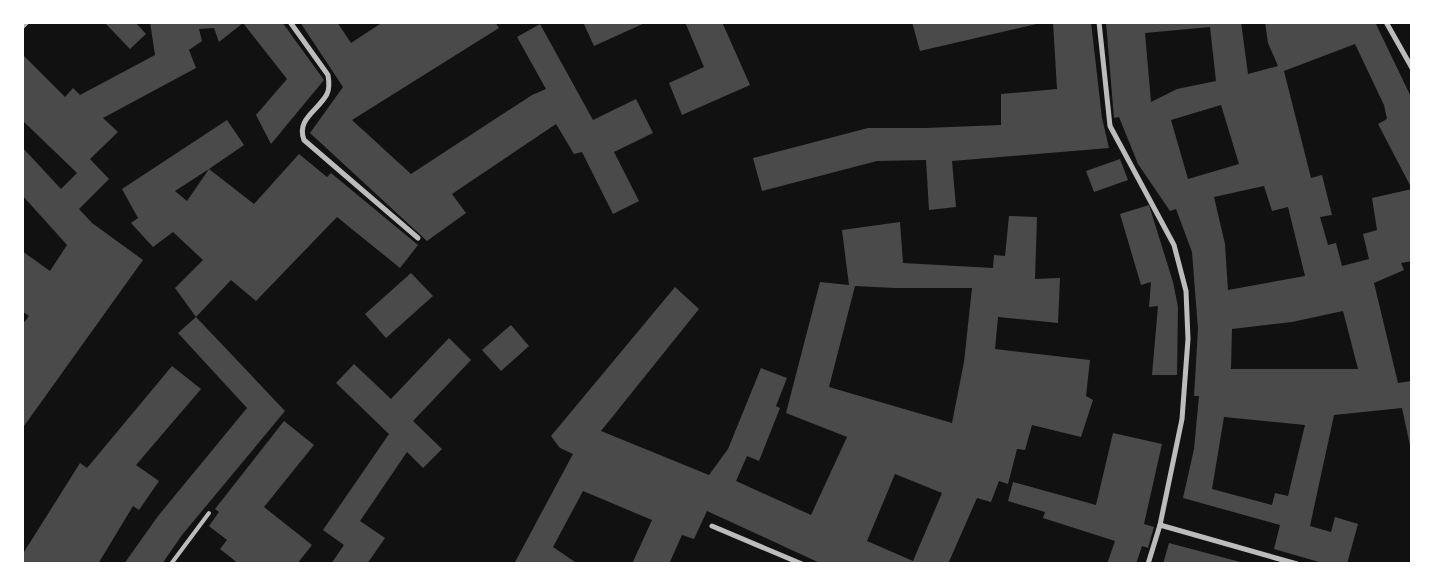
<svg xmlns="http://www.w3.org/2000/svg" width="1434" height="586" font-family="Karla,sans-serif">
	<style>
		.building { fill: #4a4a4a; fill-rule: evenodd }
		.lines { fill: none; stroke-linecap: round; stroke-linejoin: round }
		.service { stroke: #bcbcbc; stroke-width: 4 }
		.minor { stroke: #bcbcbc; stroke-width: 5 }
	</style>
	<rect width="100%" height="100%" fill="#111"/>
	<g class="building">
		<path d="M 104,22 L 135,22 L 146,34 L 130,49 Z"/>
		<path d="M 150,22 L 282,22 L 324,80 L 271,144 L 256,115 L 287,79 L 243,23 L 219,42 L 214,28 L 199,29 L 202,41 L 189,50 L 196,68 L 103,118 L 118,132 L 90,159 L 109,179 L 79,209 L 92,223 L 143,260 L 24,426 L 22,425 L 22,325 L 29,316 L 22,311 L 22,251 L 50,271 L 67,245 L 22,195 L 22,147 L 61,189 L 77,173 L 22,120 L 22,54 L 65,97 L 73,88 L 80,95 L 155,55 Z"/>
		<path d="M 300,22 L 337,22 L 351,43 L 383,22 L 495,22 L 499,28 L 352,120 L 411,174 L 532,95 L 546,89 L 517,37 L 540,24 L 593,120 L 636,99 L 653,133 L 614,152 L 639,201 L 613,214 L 582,152 L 574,154 L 556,124 L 452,194 L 466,213 L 427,241 L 310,133 L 343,87 Z"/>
		<path d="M 583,22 L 647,22 L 594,46 Z"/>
		<path d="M 685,22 L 722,22 L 750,85 L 682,115 L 669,83 L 704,67 Z"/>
		<path d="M 912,22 L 1041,22 L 1041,23 L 920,51 Z"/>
		<path d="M 1053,22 L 1091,22 L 1102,118 L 1109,148 L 952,161 L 956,207 L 929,210 L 926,160 L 877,161 L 762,191 L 753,158 L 868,128 L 925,128 L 1001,125 L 1001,94 L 1057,89 Z"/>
		<path d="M 1106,22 L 1241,22 L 1248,74 L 1278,66 L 1268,43 L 1265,22 L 1375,22 L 1412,99 L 1412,189 L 1378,124 L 1387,119 L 1384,105 L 1355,44 L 1284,71 L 1311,178 L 1322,175 L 1332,215 L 1320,217 L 1328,245 L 1336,243 L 1342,266 L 1369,259 L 1363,234 L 1377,230 L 1372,198 L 1412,189 L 1412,261 L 1401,263 L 1404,270 L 1374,283 L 1398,383 L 1412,381 L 1412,455 L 1402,408 L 1334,415 L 1310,526 L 1331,532 L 1335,517 L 1358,524 L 1347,564 L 1326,564 L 1274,549 L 1280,525 L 1183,498 L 1194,449 L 1199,396 L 1194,396 L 1198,329 L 1192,252 L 1176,209 L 1170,211 L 1138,164 L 1119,117 L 1114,118 ZM 1210,27 L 1216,81 L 1177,89 L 1151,102 L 1145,33 ZM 1221,105 L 1239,164 L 1188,179 L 1171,120 ZM 1264,186 L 1272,211 L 1288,207 L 1305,276 L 1228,290 L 1225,244 L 1214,197 ZM 1343,311 L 1358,369 L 1231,369 L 1232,329 L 1292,322 ZM 1224,417 L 1305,425 L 1288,496 L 1275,493 L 1272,505 L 1212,489 Z"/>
		<path d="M 227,120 L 244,145 L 209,169 L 254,204 L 299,154 L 327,177 L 331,173 L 418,245 L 400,268 L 337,217 L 256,301 L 231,280 L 196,317 L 175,288 L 203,260 L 173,232 L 153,247 L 131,223 L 138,218 L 122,189 ZM 209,169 L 187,201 L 175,191 Z"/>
		<path d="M 1120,159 L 1128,180 L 1094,192 L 1086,171 Z"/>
		<path d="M 1149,205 L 1173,282 L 1178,307 L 1177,375 L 1152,375 L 1158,306 L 1149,307 L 1151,282 L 1141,285 L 1120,214 Z"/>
		<path d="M 1009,216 L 1037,217 L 1035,279 L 1060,278 L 1058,323 L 998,317 L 995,349 L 1090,360 L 1086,396 L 1093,400 L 1081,437 L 1032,425 L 1025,450 L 1017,449 L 1008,484 L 999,481 L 991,502 L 977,498 L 948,564 L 822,564 L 707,511 L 694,539 L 682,535 L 669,564 L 632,564 L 652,520 L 583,491 L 553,547 L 578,564 L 514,564 L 573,454 L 560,448 L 551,436 L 675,287 L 699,309 L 601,431 L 709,475 L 728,449 L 761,368 L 787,378 L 776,406 L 780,408 L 759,461 L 747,456 L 736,481 L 811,515 L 847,437 L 786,413 L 820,282 L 849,285 L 842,230 L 900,222 L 903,263 L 993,268 L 994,255 L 1005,256 ZM 855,286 L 894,288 L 972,288 L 964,362 L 952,423 L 829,387 ZM 895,474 L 942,493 L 913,561 L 867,541 Z"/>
		<path d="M 411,273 L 433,296 L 386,338 L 365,314 Z"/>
		<path d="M 196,317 L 285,411 L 182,535 L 162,564 L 124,564 L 158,516 L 247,408 L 178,333 Z"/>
		<path d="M 511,325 L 529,346 L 501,371 L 482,350 Z"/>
		<path d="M 449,338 L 471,360 L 413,421 L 442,449 L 423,468 L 407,452 L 360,521 L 385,538 L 367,564 L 331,564 L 344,545 L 323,530 L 389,434 L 336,383 L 354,364 L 391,399 Z"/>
		<path d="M 172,366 L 201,389 L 136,465 L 159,481 L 139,510 L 133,506 L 98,564 L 22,564 L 22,551 L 24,552 L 80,463 L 87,468 Z"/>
		<path d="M 284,421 L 314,445 L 264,507 L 312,545 L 297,564 L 239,564 L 220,549 L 227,540 L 209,526 L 219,512 L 215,509 Z"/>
		<path d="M 1113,433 L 1162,444 L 1144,524 L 1154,527 L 1148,548 L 1142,546 L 1136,564 L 1107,564 L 1115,541 L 1043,518 L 1045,512 L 1008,501 L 1013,482 L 1096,505 Z"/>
		<path d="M 1169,543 L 1244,563 L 1244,564 L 1163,564 Z"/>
	</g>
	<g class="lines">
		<path class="service" d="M 171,564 L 209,513"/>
		<g class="minor">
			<path d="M 290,22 L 328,75 C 329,81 330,88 327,94 C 318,111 296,119 304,140 L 418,238"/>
			<path d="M 1099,22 L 1110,126 L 1174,245 L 1186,291 L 1188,339 L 1182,419 L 1160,525 L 1148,564"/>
			<path d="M 1386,22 L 1412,68"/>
			<path d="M 22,27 L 27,22"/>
			<path d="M 1160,525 L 1297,564"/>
			<path d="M 712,526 L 802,564"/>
		</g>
	</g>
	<rect width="1434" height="586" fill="none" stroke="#ffffff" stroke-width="48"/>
</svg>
